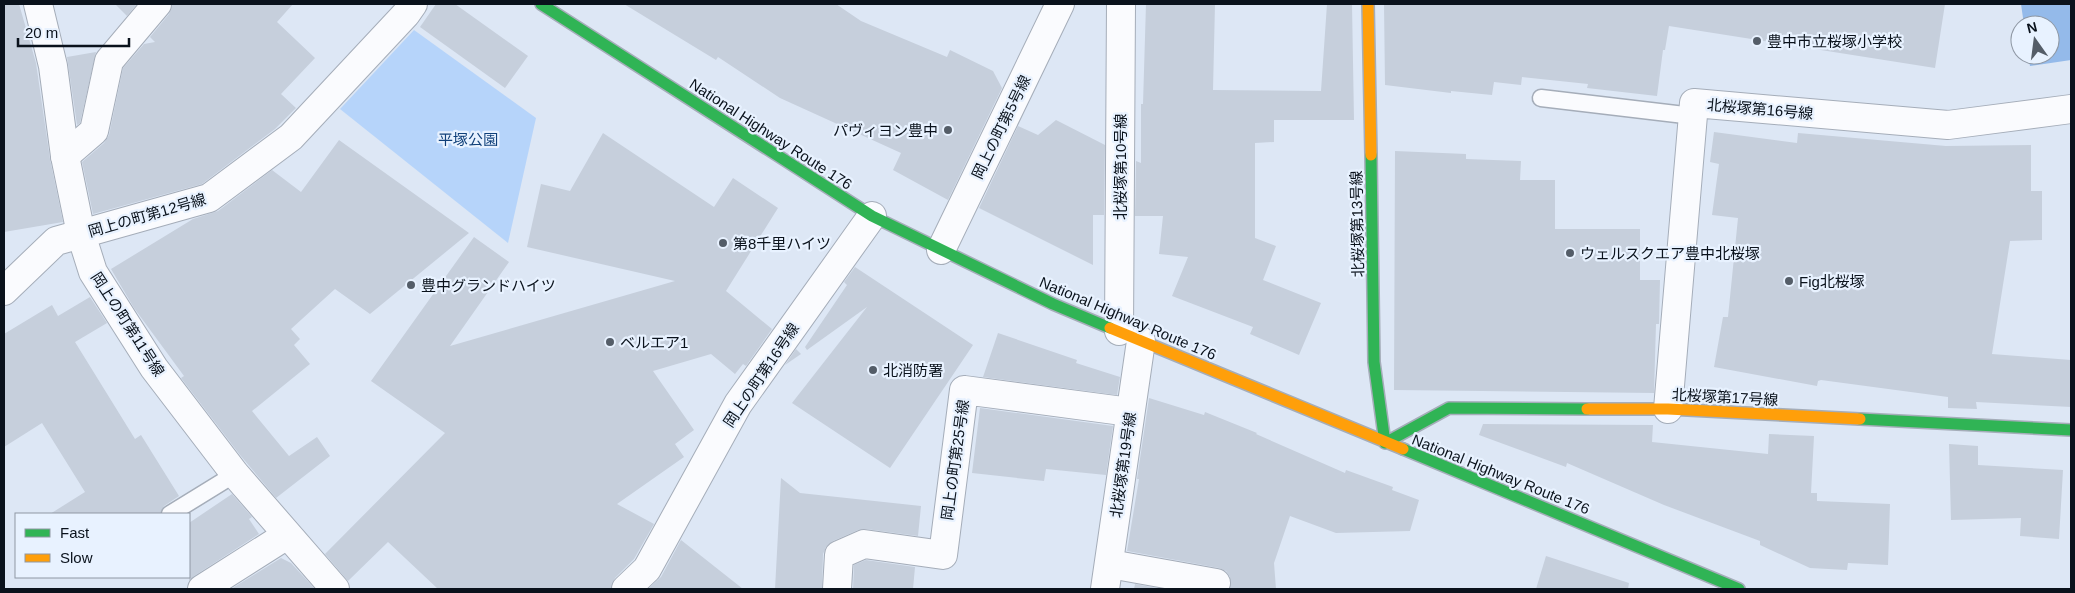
<svg xmlns="http://www.w3.org/2000/svg" width="2075" height="593" font-family="Helvetica,'Noto Sans JP',sans-serif">
	<style>
		.green { fill: #b6d4fa }
		.water { fill: #94baea }
		.building { fill: #c6cfdc }
		.lines { fill: none; stroke-linecap: round; stroke-linejoin: round }
		.lane-casing { stroke: #a5adb9; stroke-width: 19 }
		.street-casing { stroke: #a5adb9; stroke-width: 30 }
		.fast-casing { stroke: #a5adb9; stroke-width: 14 }
		.slow-casing { stroke: #a5adb9; stroke-width: 14 }
		.lane { stroke: #fafbfe; stroke-width: 16 }
		.street { stroke: #fafbfe; stroke-width: 28 }
		.fast { stroke: #30b455; stroke-width: 11 }
		.slow { stroke: #ff9f0a; stroke-width: 11 }
		.poi-dot { fill: #545d68; stroke: #e8f2ff; stroke-width: 2 }
		.labels { text-anchor: middle; dominant-baseline: central; stroke-width: 4.5; stroke-linejoin: round; paint-order: stroke }
		.poi-label { font-size: 15px; fill: #0a121c; stroke: #e8f2ff; text-anchor: start }
		.street-label { font-size: 15px; fill: #0a121c; stroke: #e8f2ff }
		.park-label { font-size: 15px; fill: #104079; stroke: #e8f2ff }
	</style>
	<rect width="100%" height="100%" fill="#dde7f5"/>
	<path class="green" d="M 414,30 L 536,118 L 508,243 L 340,109 Z"/>
	<path class="water" d="M 2021,4 L 2071,4 L 2071,60 L 2030,66 L 2028,55 L 2050,55 L 2050,25 L 2024,25 Z"/>
	<g class="building">
		<path d="M 4,4 L 19,4 L 36,63 L 50,159 L 63,222 L 4,232 Z"/>
		<path d="M 115,4 L 137,4 L 127,16 Z"/>
		<path d="M 172,4 L 293,4 L 277,22 L 315,58 L 281,94 L 296,108 L 275,129 L 202,184 L 93,214 L 82,162 L 104,143 L 109,135 L 123,68 L 144,44 L 155,42 L 150,37 L 169,14 Z"/>
		<path d="M 436,4 L 455,4 L 528,56 L 505,88 L 420,27 Z"/>
		<path d="M 624,4 L 836,4 L 861,21 L 947,57 L 950,50 L 993,71 L 1002,88 L 948,200 L 893,170 L 901,153 L 780,98 L 718,57 L 716,60 Z"/>
		<path d="M 1146,4 L 1215,4 L 1213,90 L 1321,91 L 1327,4 L 1352,4 L 1354,120 L 1274,120 L 1274,142 L 1255,143 L 1255,238 L 1276,246 L 1263,280 L 1321,303 L 1299,355 L 1250,334 L 1253,327 L 1172,296 L 1188,257 L 1159,254 L 1163,216 L 1135,216 L 1136,161 L 1141,163 L 1141,104 L 1143,104 Z"/>
		<path d="M 1384,4 L 1945,4 L 1935,68 L 1669,26 L 1665,50 L 1663,50 L 1657,96 L 1587,88 L 1588,84 L 1522,77 L 1521,85 L 1494,82 L 1492,95 L 1451,91 L 1451,93 L 1385,85 Z"/>
		<path d="M 96,52 L 80,123 L 77,125 L 67,57 Z"/>
		<path d="M 1056,120 L 1105,145 L 1104,215 L 1093,215 L 1093,265 L 979,208 L 1018,126 L 1038,135 Z"/>
		<path d="M 1714,132 L 1797,143 L 1798,133 L 1946,146 L 2031,145 L 2031,191 L 2042,191 L 2042,240 L 2010,241 L 1992,354 L 2071,360 L 2071,407 L 1976,402 L 1977,409 L 1948,408 L 1948,397 L 1821,380 L 1818,381 L 1817,386 L 1714,367 L 1723,317 L 1728,317 L 1738,218 L 1712,215 L 1719,164 L 1710,162 Z"/>
		<path d="M 603,133 L 714,207 L 733,178 L 778,208 L 726,291 L 772,329 L 746,366 L 743,364 L 735,374 L 711,354 L 653,371 L 694,430 L 675,444 L 684,457 L 617,504 L 654,524 L 634,559 L 615,578 L 611,589 L 438,589 L 388,542 L 348,581 L 325,554 L 445,433 L 371,381 L 474,237 L 509,262 L 450,346 L 675,281 L 527,247 L 541,184 L 570,191 Z"/>
		<path d="M 339,140 L 469,233 L 370,314 L 335,289 L 291,329 L 300,339 L 294,345 L 310,364 L 252,411 L 289,456 L 317,437 L 330,456 L 276,498 L 240,455 L 181,378 L 184,376 L 134,308 L 111,269 L 193,219 L 218,211 L 272,170 L 301,192 Z"/>
		<path d="M 1395,151 L 1466,154 L 1466,159 L 1521,161 L 1520,180 L 1555,180 L 1555,229 L 1640,229 L 1640,280 L 1660,280 L 1659,324 L 1656,324 L 1654,393 L 1394,390 Z"/>
		<path d="M 855,267 L 973,345 L 890,468 L 792,403 L 867,307 L 807,350 L 805,347 L 847,285 L 844,282 Z"/>
		<path d="M 90,297 L 107,323 L 75,342 L 135,439 L 141,435 L 179,496 L 164,506 L 160,514 L 50,514 L 85,492 L 42,423 L 4,447 L 4,334 L 52,305 L 58,316 Z"/>
		<path d="M 998,333 L 1077,360 L 1076,363 L 1120,377 L 1117,395 L 983,377 Z"/>
		<path d="M 796,349 L 801,354 L 785,365 Z"/>
		<path d="M 1149,398 L 1204,415 L 1205,412 L 1257,433 L 1256,434 L 1345,473 L 1346,470 L 1393,487 L 1392,490 L 1419,500 L 1410,531 L 1336,533 L 1290,516 L 1274,563 L 1276,589 L 1230,589 L 1230,577 L 1226,571 L 1219,568 L 1127,551 L 1139,479 L 1137,479 Z"/>
		<path d="M 980,408 L 1113,426 L 1106,475 L 1046,469 L 1044,481 L 972,473 Z"/>
		<path d="M 1483,424 L 1653,425 L 1652,442 L 1768,454 L 1769,434 L 1814,436 L 1811,493 L 1817,493 L 1817,501 L 1890,504 L 1888,565 L 1848,563 L 1847,570 L 1810,568 L 1760,545 L 1760,541 L 1664,505 L 1567,463 L 1566,467 L 1479,435 Z"/>
		<path d="M 1949,444 L 1978,446 L 1978,465 L 2063,470 L 2059,539 L 2020,536 L 2021,518 L 1951,520 Z"/>
		<path d="M 781,478 L 800,493 L 921,506 L 918,536 L 866,529 L 858,530 L 833,541 L 826,547 L 823,554 L 822,589 L 775,589 Z"/>
		<path d="M 232,494 L 252,517 L 249,519 L 259,534 L 194,576 L 189,581 L 189,523 Z"/>
		<path d="M 681,540 L 743,589 L 648,589 L 661,577 Z"/>
		<path d="M 1546,556 L 1629,583 L 1628,589 L 1536,589 Z"/>
		<path d="M 281,558 L 291,563 L 315,589 L 231,589 Z"/>
		<path d="M 866,560 L 915,567 L 913,589 L 853,589 L 854,565 Z"/>
		<path d="M 1135,584 L 1162,589 L 1134,589 Z"/>
	</g>
	<g class="lines">
		<g class="lane-casing">
			<g id="lane">
				<path d="M 1541,98 L 1693,116"/>
				<path d="M 170,514 L 235,474"/>
			</g>
		</g>
		<g class="street-casing">
			<g id="street">
				<path d="M 38,4 L 53,66 L 65,156 L 81,234 L 93,272 L 154,368 L 235,474 L 335,589"/>
				<path d="M 65,156 L 94,131 L 109,61 L 157,4"/>
				<path d="M 941,250 L 1060,4"/>
				<path d="M 4,291 L 56,241 L 209,198 L 291,137 L 406,14 L 413,4"/>
				<path d="M 1119,331 L 1121,4"/>
				<path d="M 1668,409 L 1694,103 L 1948,125 L 2071,109"/>
				<path d="M 1110,564 L 1216,583"/>
				<path d="M 202,589 L 287,535"/>
				<path d="M 626,589 L 647,569 L 738,404 L 872,216"/>
				<path d="M 837,589 L 839,555 L 864,544 L 943,555 L 964,390 L 1130,412"/>
				<path d="M 1105,589 L 1141,341"/>
			</g>
		</g>
		<g class="fast-casing">
			<g id="fast">
				<path d="M 541,4 L 872,216 L 1053,304 L 1110,328"/>
				<path d="M 1371,155 L 1374,362 L 1385,443 L 1449,408 L 1587,409"/>
				<path d="M 1860,419 L 2071,430"/>
				<path d="M 1403,449 L 1739,589"/>
			</g>
		</g>
		<g class="slow-casing">
			<g id="slow">
				<path d="M 1368,4 L 1371,155"/>
				<path d="M 1110,328 L 1403,449"/>
				<path d="M 1587,409 L 1668,409 L 1860,419"/>
			</g>
		</g>
		<use href="#lane" class="lane"/>
		<use href="#street" class="street"/>
		<use href="#fast" class="fast"/>
		<use href="#slow" class="slow"/>
	</g>
	<g class="poi-dot">
		<circle cx="1757" cy="41" r="5"/>
		<circle cx="948" cy="130" r="5"/>
		<circle cx="723" cy="243" r="5"/>
		<circle cx="1570" cy="253" r="5"/>
		<circle cx="1789" cy="281" r="5"/>
		<circle cx="411" cy="285" r="5"/>
		<circle cx="610" cy="342" r="5"/>
		<circle cx="873" cy="370" r="5"/>
	</g>
	<g class="labels">
		<g class="poi-label">
			<text x="1767" y="41">豊中市立桜塚小学校</text>
			<text x="938" y="130" text-anchor="end">パヴィヨン豊中</text>
			<text x="733" y="243">第8千里ハイツ</text>
			<text x="1580" y="253">ウェルスクエア豊中北桜塚</text>
			<text x="1799" y="281">Fig北桜塚</text>
			<text x="421" y="285">豊中グランドハイツ</text>
			<text x="620" y="342">ベルエア1</text>
			<text x="883" y="370">北消防署</text>
		</g>
		<g class="street-label">
			<text transform="translate(1760 109) rotate(5)">北桜塚第16号線</text>
			<text transform="translate(1001 127) rotate(-64)">岡上の町第5号線</text>
			<text transform="translate(771 134) rotate(33)">National Highway Route 176</text>
			<text transform="translate(1120 167) rotate(-90)">北桜塚第10号線</text>
			<text transform="translate(147 215) rotate(-16)">岡上の町第12号線</text>
			<text transform="translate(1357 224) rotate(-91)">北桜塚第13号線</text>
			<text transform="translate(1128 318) rotate(23)">National Highway Route 176</text>
			<text transform="translate(128 324) rotate(57)">岡上の町第11号線</text>
			<text transform="translate(761 375) rotate(-56)">岡上の町第16号線</text>
			<text transform="translate(1725 397) rotate(3)">北桜塚第17号線</text>
			<text transform="translate(955 460) rotate(-82)">岡上の町第25号線</text>
			<text transform="translate(1123 465) rotate(-82)">北桜塚第19号線</text>
			<text transform="translate(1501 474) rotate(22)">National Highway Route 176</text>
		</g>
		<g class="park-label">
			<text x="468" y="139">平塚公園</text>
		</g>
	</g>
	<rect width="2075" height="593" fill="none" stroke="#0a121c" stroke-width="10"/>
	<rect x="15" y="513" width="175" height="65" fill="#e8f2ff" stroke="#8f98a4"/>
	<rect x="25" y="529" width="25" height="8" fill="#30b455" stroke="#8f98a4"/>
	<text x="60" y="538" font-size="15" fill="#0a121c">Fast</text>
	<rect x="25" y="554" width="25" height="8" fill="#ff9f0a" stroke="#8f98a4"/>
	<text x="60" y="563" font-size="15" fill="#0a121c">Slow</text>
	<g transform="translate(2035 40) rotate(346)"><circle r="24" fill="#e8f2ff" stroke="#8f98a4"/>
	<path d="M0-4L9 19L0 12L-9 19Z" fill="#545d68"/>
	<text y="-8" font-size="14" font-weight="bold" text-anchor="middle" fill="#0a121c">N</text>
	</g>
	<path d="M18 38v8h111v-8" fill="none" stroke="#0a121c" stroke-width="2.5"/>
	<text x="25" y="38" font-size="15" fill="#0a121c" stroke="#e8f2ff" stroke-width="4" paint-order="stroke">20 m</text>
</svg>
